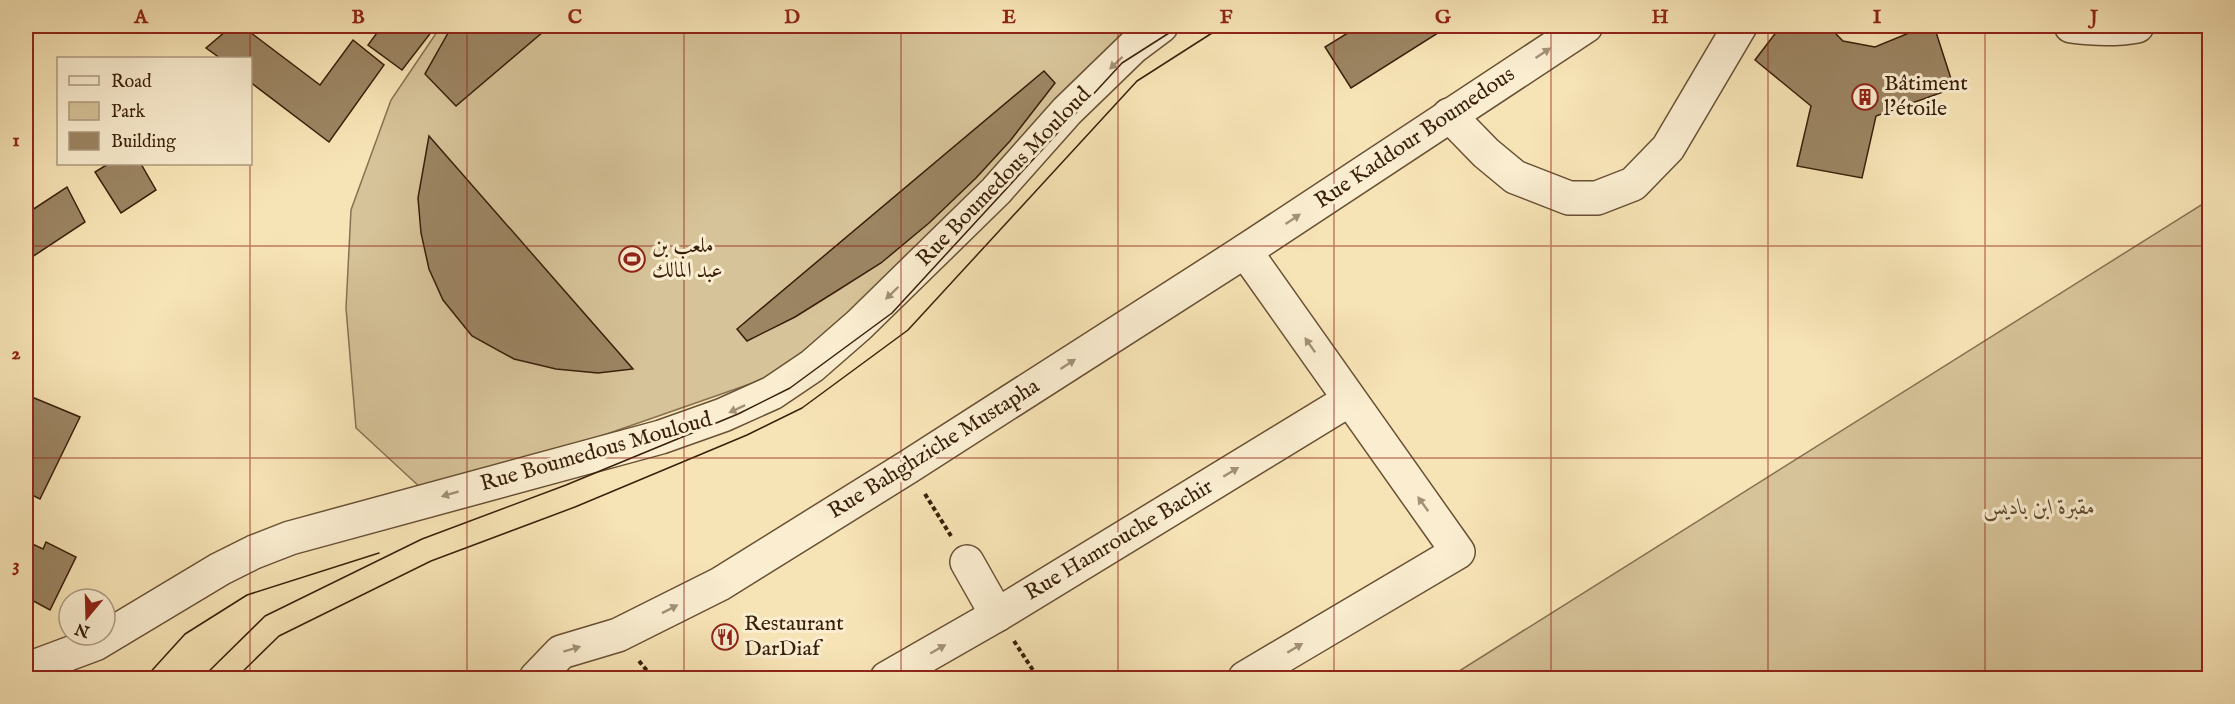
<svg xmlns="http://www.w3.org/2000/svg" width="2235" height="704" font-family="'IM FELL English',Amiri,serif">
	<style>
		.green { fill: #d7c399; stroke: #887151; stroke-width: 1.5 }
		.building { fill: #9c8563; stroke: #391f09; stroke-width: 1.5 }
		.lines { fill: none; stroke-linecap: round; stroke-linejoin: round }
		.minor-casing { stroke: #685034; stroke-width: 36 }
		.tertiary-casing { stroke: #685034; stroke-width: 36 }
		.path { stroke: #391f09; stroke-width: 4; stroke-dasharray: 4.5 3; stroke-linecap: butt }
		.minor { stroke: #faedd0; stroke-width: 33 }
		.tertiary { stroke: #faedd0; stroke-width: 33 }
		.tram { stroke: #391f09; stroke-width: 1.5 }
		.oneway { fill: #a39076 }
		.grid { fill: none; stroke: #8f2418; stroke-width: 1.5; stroke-opacity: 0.55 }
		.labels { text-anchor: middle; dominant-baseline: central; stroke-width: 6; stroke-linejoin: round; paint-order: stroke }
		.poi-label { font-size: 22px; fill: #391f09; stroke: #faedd0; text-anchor: start }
		.street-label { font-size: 22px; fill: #391f09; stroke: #faedd0 }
		.park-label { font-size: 22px; font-style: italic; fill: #60482d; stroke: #faedd0 }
		.neatline { fill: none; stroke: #8f2418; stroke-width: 2 }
		.grid-label { font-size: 20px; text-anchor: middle; font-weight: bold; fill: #8f2418 }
	</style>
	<rect width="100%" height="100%" fill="#f7e4b6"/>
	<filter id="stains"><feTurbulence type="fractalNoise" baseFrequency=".00333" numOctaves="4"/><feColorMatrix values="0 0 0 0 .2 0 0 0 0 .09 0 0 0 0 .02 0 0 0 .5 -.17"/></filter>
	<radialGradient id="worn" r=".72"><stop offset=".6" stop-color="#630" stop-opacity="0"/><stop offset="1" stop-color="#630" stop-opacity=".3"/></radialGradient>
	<g class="green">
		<path d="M 441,26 L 1150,26 L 854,321 L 773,376 L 518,465 L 422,489 L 356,428 L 346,308 L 351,210 L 391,100 Z"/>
		<path d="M 2209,200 L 2209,678 L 1448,678 Z"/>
	</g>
	<g class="building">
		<path d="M 232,26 L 242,26 L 320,85 L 353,40 L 384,65 L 329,142 L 250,82 L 250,58 L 220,58 L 206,48 Z"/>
		<path d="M 382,26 L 436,26 L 402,70 L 368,45 Z"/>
		<path d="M 452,26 L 550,26 L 456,106 L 425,74 Z"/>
		<path d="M 1359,26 L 1449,26 L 1351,88 L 1325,47 Z"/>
		<path d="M 1781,26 L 1828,26 L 1843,41 L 1875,47 L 1926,26 L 1934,26 L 1954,88 L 1876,116 L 1862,178 L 1797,166 L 1811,106 L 1755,60 Z"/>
		<path d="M 1044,71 L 1055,83 L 1010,141 L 976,178 L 929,223 L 881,263 L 835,292 L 795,317 L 747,341 L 737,329 Z"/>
		<path d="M 429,136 L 633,369 L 598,373 L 556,369 L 514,359 L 472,336 L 443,300 L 429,269 L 421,233 L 418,198 Z"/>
		<path d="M 108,164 L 141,164 L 156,190 L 121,213 L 95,172 Z"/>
		<path d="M 67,187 L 85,222 L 26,261 L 26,214 Z"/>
		<path d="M 27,395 L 80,417 L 40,499 L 26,492 L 26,400 Z"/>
		<path d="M 26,541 L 43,549 L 46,542 L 76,557 L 50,610 L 26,597 Z"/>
	</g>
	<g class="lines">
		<g class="minor-casing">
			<g id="minor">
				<path d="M 2071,26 C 2093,29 2115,30 2137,26"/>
				<path d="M 1449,115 L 1486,153 L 1515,177 L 1569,198 L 1597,198 L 1633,184 L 1668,148 L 1740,26"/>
				<path d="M 1245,251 L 1458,552 L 1245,678"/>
				<path d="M 967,562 L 997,615"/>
				<path d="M 887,678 L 997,615 L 1349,400"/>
			</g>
		</g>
		<g class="tertiary-casing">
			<g id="tertiary">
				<path d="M 26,668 L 36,666 L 95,644 L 220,569 L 254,552 L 290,538 L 661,437 L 723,415 L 772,393 L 812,366 L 859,325 L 996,191 L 1067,111 L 1133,47 L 1161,26"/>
				<path d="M 536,678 L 561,652 L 618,635 L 720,584 L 908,467 L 1245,251 L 1586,26"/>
			</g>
		</g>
		<g class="path">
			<path d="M 925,494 L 951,536"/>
			<path d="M 1014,641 L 1038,678"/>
			<path d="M 639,661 L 653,678"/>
		</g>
		<use href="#minor" class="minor"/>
		<use href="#tertiary" class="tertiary"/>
		<g class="tram">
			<path d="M 145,678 L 185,634 L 247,595 L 379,553"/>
			<path d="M 202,678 L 265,616 L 422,539 L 566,485 L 738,414 L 790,388 L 892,313 L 1122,63 L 1180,26"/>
			<path d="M 236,678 L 279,636 L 431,561 L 575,507 L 747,435 L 802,408 L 908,330 L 1137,81 L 1223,26"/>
		</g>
	</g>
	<defs><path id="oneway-solid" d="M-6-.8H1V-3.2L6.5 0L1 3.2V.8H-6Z" transform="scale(1.5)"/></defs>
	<g class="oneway">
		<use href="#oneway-solid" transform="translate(1543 53) rotate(-34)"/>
		<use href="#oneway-solid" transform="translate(1116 63) rotate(136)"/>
		<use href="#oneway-solid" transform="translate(1293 219) rotate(-34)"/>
		<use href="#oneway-solid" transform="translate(892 293) rotate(136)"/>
		<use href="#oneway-solid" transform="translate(1310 345) rotate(-125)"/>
		<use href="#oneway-solid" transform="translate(1068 364) rotate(-33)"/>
		<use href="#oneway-solid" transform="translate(737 409) rotate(155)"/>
		<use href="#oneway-solid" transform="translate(1231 472) rotate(-31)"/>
		<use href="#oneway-solid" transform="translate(450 494) rotate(164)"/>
		<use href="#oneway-solid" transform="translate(1423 504) rotate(-126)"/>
		<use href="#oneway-solid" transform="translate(670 609) rotate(-27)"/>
		<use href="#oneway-solid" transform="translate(1295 648) rotate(-31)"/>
		<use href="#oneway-solid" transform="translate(572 649) rotate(-17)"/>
		<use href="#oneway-solid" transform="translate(938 649) rotate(-30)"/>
	</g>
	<path class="grid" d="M 250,26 L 250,58M 467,26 L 467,678M 684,26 L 684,678M 901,26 L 901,678M 1118,26 L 1118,678M 1334,26 L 1334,678M 1551,26 L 1551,678M 1768,26 L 1768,678M 1985,26 L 1985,678M 250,164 L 250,678M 26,246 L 2210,246M 26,458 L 2210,458"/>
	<defs>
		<g id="building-ring" transform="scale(1.35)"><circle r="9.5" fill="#faedd0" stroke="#8f2418" stroke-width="1.5"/><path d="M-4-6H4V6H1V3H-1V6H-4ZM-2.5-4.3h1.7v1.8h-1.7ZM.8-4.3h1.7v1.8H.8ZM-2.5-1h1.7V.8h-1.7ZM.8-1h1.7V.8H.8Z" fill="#8f2418"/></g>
		<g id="stadium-ring" transform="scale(1.35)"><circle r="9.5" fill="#faedd0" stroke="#8f2418" stroke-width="1.5"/><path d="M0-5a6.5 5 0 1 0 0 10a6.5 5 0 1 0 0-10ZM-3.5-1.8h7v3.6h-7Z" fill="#8f2418"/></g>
		<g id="restaurant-ring" transform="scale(1.35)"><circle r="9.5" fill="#faedd0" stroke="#8f2418" stroke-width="1.5"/><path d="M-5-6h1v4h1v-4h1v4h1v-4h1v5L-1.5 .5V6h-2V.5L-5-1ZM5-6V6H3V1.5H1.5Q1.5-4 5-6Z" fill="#8f2418"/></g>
	</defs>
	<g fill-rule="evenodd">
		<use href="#building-ring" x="1865" y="97"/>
		<use href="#stadium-ring" x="632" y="259"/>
		<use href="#restaurant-ring" x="725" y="637"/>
	</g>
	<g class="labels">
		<g class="poi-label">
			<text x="1884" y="84">Bâtiment<tspan x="1884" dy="25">l'étoile</tspan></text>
			<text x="652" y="246">ملعب بن<tspan x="652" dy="25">عبد المالك</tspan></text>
			<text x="744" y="624">Restaurant<tspan x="744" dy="25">DarDiaf</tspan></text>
		</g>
		<g class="street-label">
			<text transform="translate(1415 138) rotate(-34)">Rue Kaddour Boumedous</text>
			<text transform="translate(1004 177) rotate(-46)">Rue Boumedous Mouloud</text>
			<text transform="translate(934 449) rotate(-32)">Rue Bahghziche Mustapha</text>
			<text transform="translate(596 452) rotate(-16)">Rue Boumedous Mouloud</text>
			<text transform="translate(1119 540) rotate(-31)">Rue Hamrouche Bachir</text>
		</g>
		<g class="park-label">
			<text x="2039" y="508">مقبرة ابن باديس</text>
		</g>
	</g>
	<rect width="2235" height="704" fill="none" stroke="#f7e4b6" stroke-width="66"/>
	<rect x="57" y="57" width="195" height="108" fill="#faedd0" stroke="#ad9b80" stroke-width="1.5"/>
	<rect x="69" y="76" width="30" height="9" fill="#faedd0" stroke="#ad9b80" stroke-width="1.5"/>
	<text x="111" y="87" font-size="18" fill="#391f09">Road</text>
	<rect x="69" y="102" width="30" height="18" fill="#d7c399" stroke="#ad9b80" stroke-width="1.5"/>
	<text x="111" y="117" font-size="18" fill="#391f09">Park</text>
	<rect x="69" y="132" width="30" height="18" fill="#9c8563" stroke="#ad9b80" stroke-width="1.5"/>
	<text x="111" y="147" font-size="18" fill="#391f09">Building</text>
	<g transform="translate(87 617) rotate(199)"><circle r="28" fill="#faedd0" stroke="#ad9b80" stroke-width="1.5"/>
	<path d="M0-4.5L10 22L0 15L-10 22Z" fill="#8f2418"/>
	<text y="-9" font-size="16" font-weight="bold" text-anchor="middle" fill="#391f09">N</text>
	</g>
	<rect x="33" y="33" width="2169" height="638" class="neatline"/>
	<g class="grid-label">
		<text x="141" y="23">A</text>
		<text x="358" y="23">B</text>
		<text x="575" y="23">C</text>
		<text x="792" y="23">D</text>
		<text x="1009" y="23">E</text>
		<text x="1226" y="23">F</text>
		<text x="1443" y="23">G</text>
		<text x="1660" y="23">H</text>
		<text x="1877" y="23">I</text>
		<text x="2094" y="23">J</text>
		<text x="16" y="146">1</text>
		<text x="16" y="359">2</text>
		<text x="16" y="571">3</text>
	</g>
	<rect width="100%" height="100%" filter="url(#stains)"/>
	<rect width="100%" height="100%" fill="url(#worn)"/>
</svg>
